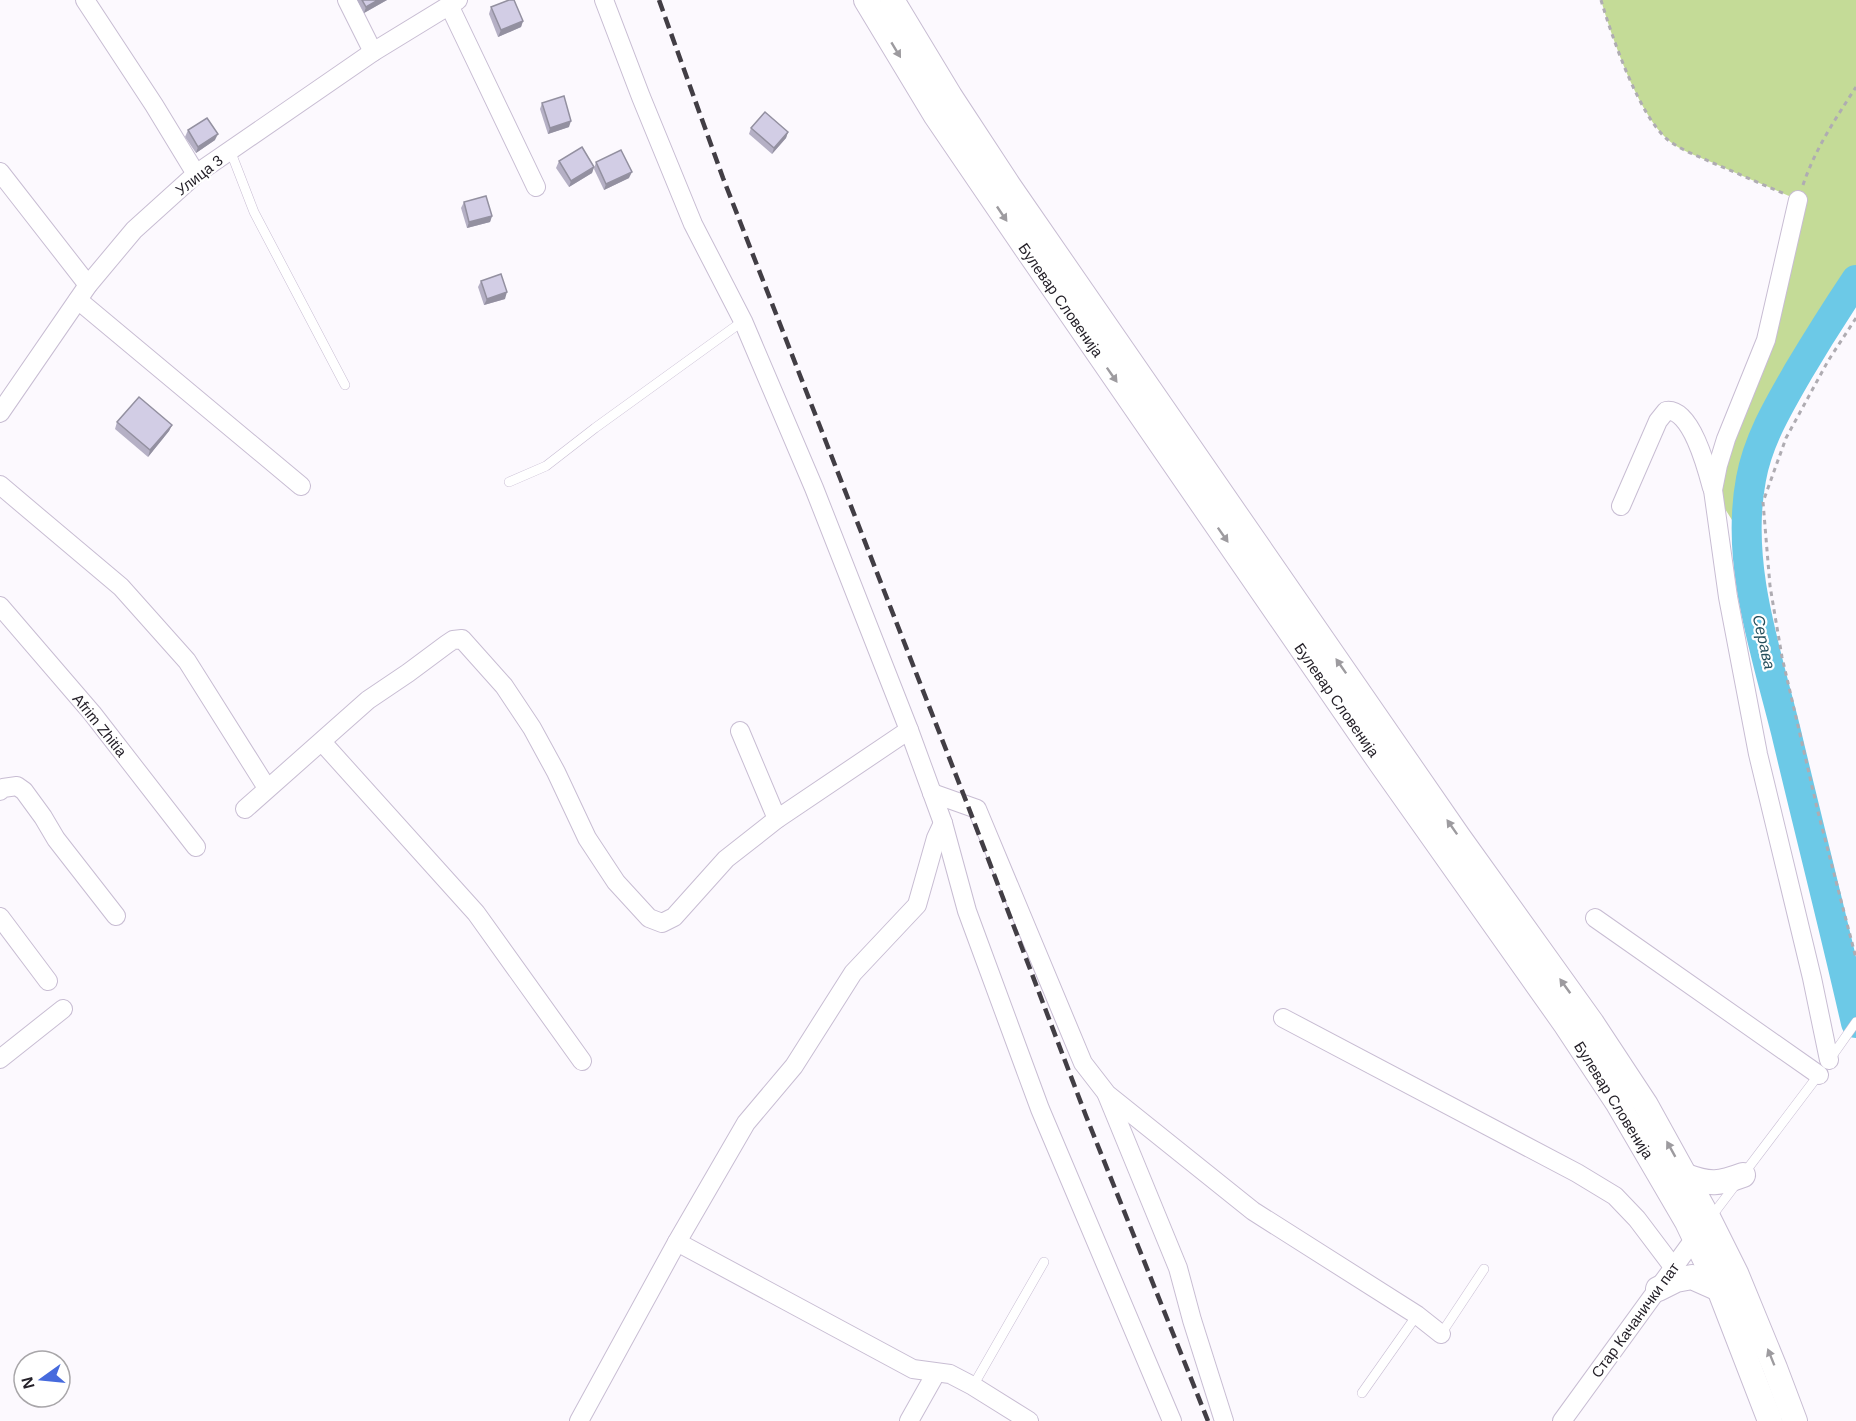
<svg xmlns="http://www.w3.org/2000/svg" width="1856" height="1421" font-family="Arial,sans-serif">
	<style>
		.green { fill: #c4db97 }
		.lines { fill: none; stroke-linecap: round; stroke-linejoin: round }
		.river { stroke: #6cc9e7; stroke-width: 30 }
		.service-casing { stroke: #c8bdd3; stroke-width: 10 }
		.minor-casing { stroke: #c8bdd3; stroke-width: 20 }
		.tertiary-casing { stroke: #c8bdd3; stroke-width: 26 }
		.path { stroke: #afacb2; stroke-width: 3; stroke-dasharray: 4.5 4.5; stroke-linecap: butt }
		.service { stroke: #fff; stroke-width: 9 }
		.minor { stroke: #fff; stroke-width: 18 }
		.tertiary { stroke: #fff; stroke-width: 24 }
		.rail { stroke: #423e45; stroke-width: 4.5; stroke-dasharray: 12 6; stroke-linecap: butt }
		.wall { fill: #b5b0c5 }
		.shaded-wall { fill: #9390a0 }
		.building { fill: #d2cde5; stroke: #9390a0; stroke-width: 1.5 }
		.oneway { fill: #9d9b9f }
		.labels { text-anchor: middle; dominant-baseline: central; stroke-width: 4.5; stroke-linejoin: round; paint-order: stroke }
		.street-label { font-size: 15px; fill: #252129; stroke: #fff }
		.water-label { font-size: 16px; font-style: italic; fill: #244e5b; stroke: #fff }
	</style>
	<rect width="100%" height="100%" fill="#fcf9fe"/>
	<path class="green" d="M 1601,0 L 1856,0 L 1856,280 L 1827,323 L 1784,396 L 1762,440 L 1751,477 L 1747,508 L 1746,542 L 1713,490 L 1754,369 L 1798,200 C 1771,188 1745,177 1718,165 C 1700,157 1679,151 1665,137 C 1637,110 1612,38 1601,0 Z"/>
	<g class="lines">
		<path class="river" d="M 1856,280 C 1836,310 1817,340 1798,372 C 1779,405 1758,440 1751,479 C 1735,564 1766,651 1786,732 C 1809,829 1834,926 1856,1023"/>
		<g class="service-casing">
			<g id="service">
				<path d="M 230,150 L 254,212 L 345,385"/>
				<path d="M 509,482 L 546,466 L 595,428 L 743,321"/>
				<path d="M 1830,1059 L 1856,1022"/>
				<path d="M 1711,1217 L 1820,1073"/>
				<path d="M 1441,1334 L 1484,1269"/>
				<path d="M 973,1386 L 1044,1262"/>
				<path d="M 1362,1393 L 1417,1315"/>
			</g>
		</g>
		<g class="minor-casing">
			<g id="minor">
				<path d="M 85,0 L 154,105 L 196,174"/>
				<path d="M 347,0 L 373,52"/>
				<path d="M 604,0 L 641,97 L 693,224 L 743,321 L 814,488 L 909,730 L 943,823 L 967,911 L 1040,1109 L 1172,1421"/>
				<path d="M 449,5 L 536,187"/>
				<path d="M 0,172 L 88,285"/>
				<path d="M 1798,200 L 1766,340 L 1726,439 L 1718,465 L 1713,490 L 1728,597 L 1758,754 L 1812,978 L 1829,1060"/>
				<path d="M 78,300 L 301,486"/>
				<path d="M 0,413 L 88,285 L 134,230 L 196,174 L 373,52 L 458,0"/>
				<path d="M 0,485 L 121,587 L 187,661 L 267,788"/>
				<path d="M 1621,506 L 1658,421 L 1666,411 C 1691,407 1707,469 1712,488"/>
				<path d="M 0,606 L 92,713 L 196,847"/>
				<path d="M 740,731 L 777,819"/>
				<path d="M 322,742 L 476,913 L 582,1061"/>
				<path d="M 0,791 L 3,788 L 17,786 L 24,791 L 43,817 L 56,839 L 116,916"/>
				<path d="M 932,793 L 977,809 L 1083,1063 L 1107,1094 L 1253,1211 L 1417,1315 L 1441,1334"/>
				<path d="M 245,809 L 368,700 L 408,673 L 447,644 L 453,640 L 462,639 L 504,686 L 532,728 L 556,772 L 587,838 L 616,882 L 649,918 L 662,923 L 674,917 L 726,859 L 777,819 L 909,730"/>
				<path d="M 0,917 L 48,981"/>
				<path d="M 1595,918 L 1819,1075"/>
				<path d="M 1283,1018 L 1577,1173 L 1615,1196 L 1637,1219 L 1674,1268"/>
				<path d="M 0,1059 L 63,1009"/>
				<path d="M 1107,1095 L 1178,1268 L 1192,1320 L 1224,1421"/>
				<path d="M 677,1242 L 913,1369 L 950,1374 L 973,1386 L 1029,1421"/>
				<path d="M 579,1421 L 677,1242 L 746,1123 L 794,1066 L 853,973 L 917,905 L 936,838 L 943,823"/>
				<path d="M 909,1421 L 936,1373"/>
				<path d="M 1562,1421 L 1700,1231"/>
			</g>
		</g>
		<g class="tertiary-casing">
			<g id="tertiary">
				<path d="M 866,0 L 936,116 L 1028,251 L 1382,765 L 1566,1025 L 1617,1102 L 1687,1222 L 1719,1289 L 1770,1421"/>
				<path d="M 892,0 L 950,96 L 1009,186 L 1458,836 L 1592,1023 L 1646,1105 L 1709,1219 L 1736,1273 L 1775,1368 L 1795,1421"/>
				<path d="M 1686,1176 C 1710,1185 1719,1184 1743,1175"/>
				<path d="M 1658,1289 L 1676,1280 L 1692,1277 L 1719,1289"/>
			</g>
		</g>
		<g class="path">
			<path d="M 1601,0 C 1612,37 1639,116 1668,140 C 1681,150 1698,156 1713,163 C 1737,173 1761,184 1785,194"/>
			<path d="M 1803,185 C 1815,149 1836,118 1856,87"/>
			<path d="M 1856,318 L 1828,361 L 1786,438 L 1763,502 L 1770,586 L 1782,657 L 1818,812 L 1856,958"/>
		</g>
		<use href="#service" class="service"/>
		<use href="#minor" class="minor"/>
		<use href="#tertiary" class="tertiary"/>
		<path class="rail" d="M 659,0 L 723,178 L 968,806 L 1086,1116 L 1208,1421"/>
	</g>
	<g class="wall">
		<path d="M 357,0 L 387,0 L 364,13 Z"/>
		<path d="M 491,7 L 523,21 L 521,27 L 498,37 L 489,14 Z"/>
		<path d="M 542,103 L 569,127 L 548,134 L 540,109 Z"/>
		<path d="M 751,128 L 788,132 L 786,138 L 772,154 L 749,134 Z"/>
		<path d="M 188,130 L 215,140 L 196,153 L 185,137 Z"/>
		<path d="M 559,161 L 594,167 L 592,173 L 569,187 L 556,168 Z"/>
		<path d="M 596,162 L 629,178 L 604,190 L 594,169 Z"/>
		<path d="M 464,202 L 492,216 L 490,222 L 467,228 L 461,208 Z"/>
		<path d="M 481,281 L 505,299 L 484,305 L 478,287 Z"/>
		<path d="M 117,422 L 172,425 L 169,431 L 148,457 L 115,429 Z"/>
	</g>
	<g class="shaded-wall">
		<path d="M 378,0 L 387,0 L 364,13 L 366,7 Z"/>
		<path d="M 523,21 L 521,27 L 498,37 L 501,30 Z"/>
		<path d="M 571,121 L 569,127 L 548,134 L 550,128 Z"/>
		<path d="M 788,132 L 786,138 L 772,154 L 774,148 Z"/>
		<path d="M 218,134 L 215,140 L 196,153 L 198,147 Z"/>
		<path d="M 594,167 L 592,173 L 569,187 L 571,181 Z"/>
		<path d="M 632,172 L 629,178 L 604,190 L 606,184 Z"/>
		<path d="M 492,216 L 490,222 L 467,228 L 469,222 Z"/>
		<path d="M 507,292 L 505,299 L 484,305 L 487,299 Z"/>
		<path d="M 172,425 L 169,431 L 148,457 L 150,450 Z"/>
	</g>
	<g class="building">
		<path d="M 362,0 L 378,0 L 366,7 Z"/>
		<path d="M 509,0 L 514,0 L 523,21 L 501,30 L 491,7 Z"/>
		<path d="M 564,96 L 571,121 L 550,128 L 542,103 Z"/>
		<path d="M 765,112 L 788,132 L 774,148 L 751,128 Z"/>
		<path d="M 207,118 L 218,134 L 198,147 L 188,130 Z"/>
		<path d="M 582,147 L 594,167 L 571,181 L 559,161 Z"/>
		<path d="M 621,150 L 632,172 L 606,184 L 596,162 Z"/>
		<path d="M 486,196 L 492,216 L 469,222 L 464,202 Z"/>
		<path d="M 501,274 L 507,292 L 487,299 L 481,281 Z"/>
		<path d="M 139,397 L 172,425 L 150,450 L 117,422 Z"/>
	</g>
	<defs><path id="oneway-solid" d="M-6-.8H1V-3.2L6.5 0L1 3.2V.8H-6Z" transform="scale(1.5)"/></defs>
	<g class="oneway">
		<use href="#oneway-solid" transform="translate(896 50) rotate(59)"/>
		<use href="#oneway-solid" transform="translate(1002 214) rotate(56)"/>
		<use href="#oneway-solid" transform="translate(1112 375) rotate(55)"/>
		<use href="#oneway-solid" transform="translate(1223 535) rotate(55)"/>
		<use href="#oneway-solid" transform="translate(1341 666) rotate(-125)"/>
		<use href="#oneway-solid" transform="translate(1452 827) rotate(-125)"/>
		<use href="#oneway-solid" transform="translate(1565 986) rotate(-126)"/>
		<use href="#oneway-solid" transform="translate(1671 1149) rotate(-119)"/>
		<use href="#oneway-solid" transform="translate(1771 1357) rotate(-112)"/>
	</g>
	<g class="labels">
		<g class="street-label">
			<text transform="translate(199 175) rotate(-38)">Улица 3</text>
			<text transform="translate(1061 300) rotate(55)">Булевар Словенија</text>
			<text transform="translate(1337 700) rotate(55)">Булевар Словенија</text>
			<text transform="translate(100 725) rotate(51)">Afrim Zhitia</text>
			<text transform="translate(1614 1100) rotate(58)">Булевар Словенија</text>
			<text transform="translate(1635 1320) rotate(-54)">Стар Качанички пат</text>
		</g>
		<g class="water-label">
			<text transform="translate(1764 642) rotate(77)">Серава</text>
		</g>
	</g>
	<g transform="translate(42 1379) rotate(255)"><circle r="28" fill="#ffffff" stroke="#a8a6a9" stroke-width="1.5"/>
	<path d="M0-4.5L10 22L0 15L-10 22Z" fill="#466add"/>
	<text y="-9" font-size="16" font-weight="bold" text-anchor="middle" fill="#252129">N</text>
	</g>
</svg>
